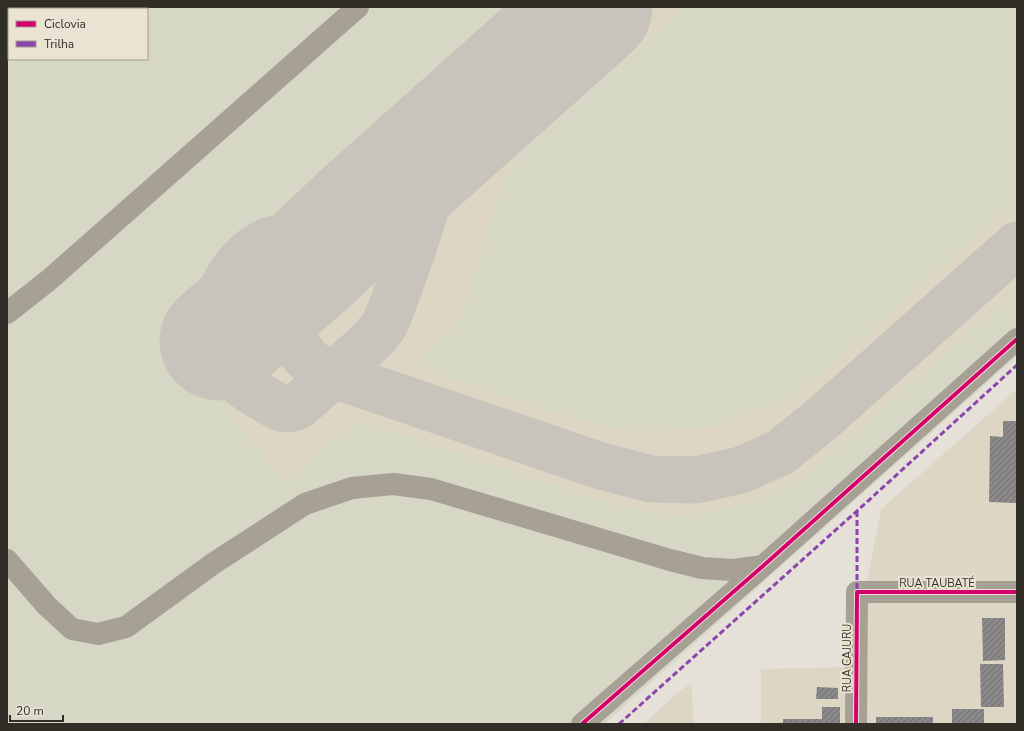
<svg xmlns="http://www.w3.org/2000/svg" width="1024" height="731" font-family="'Nunito Sans',sans-serif">
<style>
.built{fill:#ddd6c5}
.green{fill:#d6d8c5}
.lines{fill:none;stroke-linecap:round;stroke-linejoin:round}
.taxiway{stroke:#c8c4bb;stroke-width:47}
.runway{stroke:#c8c4bb;stroke-width:119}
.building{fill:url(#building-hatch)}
.minor{stroke:#a6a095;stroke-width:22}
.quiet{stroke:#8e44ad;stroke-width:3;stroke-dasharray:6 3;stroke-linecap:butt}
.cycleway-casing{stroke:#eae3d3;stroke-width:6}
.cycleway{stroke:#d6006c;stroke-width:4}
.labels{text-anchor:middle;dominant-baseline:central;stroke-width:4;stroke-linejoin:round;paint-order:stroke}
.street-label{font-size:11px;fill:#302e27;stroke:#eae3d3}
</style>
<defs>
<pattern id="building-hatch" width="6" height="6" patternUnits="userSpaceOnUse"><rect width="6" height="6" fill="#8a8889"/><path d="M-1 1l2-2M0 6l6-6M5 7l2-2" fill="none" stroke="#717070"/></pattern>
</defs>
<rect width="100%" height="100%" fill="#e5e1d8"/>
<path class="built" d="M18,7H1017V356L604,724H7V17L9,15V59H147V9H16Z
M1017,389V724H863L864,598L881,509Z
M851,667L849,724H761V669Z
M691,683L694,724H644L675,695Z"/>
<path class="green" d="M18,7H503L244,238L160,315L238,398L227,409V411L253,442L279,476L282,479H287L290,477L353,423L359,421L369,423L629,509C648,512 668,515 687,514C716,512 744,505 771,494C782,490 793,483 804,478L1017,290V356L604,724H7V17L9,15V59H147V9H16Z
M685,7H1017V201L820,375L786,398L765,407L716,426L652,431H632L610,428L590,423L524,403L475,387L435,372L419,365L417,361L418,358L453,329L458,321L464,307L498,198L510,172L521,153Z"/>
<g class="lines">
<path class="taxiway" d="M360,215C347,222 334,230 319,233C292,238 270,233 248,254C238,263 228,276 223,288C221,293 220,300 219,306C218,312 217,318 217,324C218,345 227,369 242,384C249,390 257,395 265,399C277,406 284,413 298,406L357,354L374,338L383,327L390,312L413,249L426,207L439,166L459,127
M305,267C300,275 294,283 291,292C284,316 292,347 312,363C318,368 327,371 334,375L601,466L651,479L696,480L741,470L781,452L823,418L1017,245"/>
<path class="runway" d="M219,341L305,267L360,215L593,7"/>
</g>
<path class="building" d="M1003,421H1017V503L989,502L990,436L1003,437Z
M982,618H1005V660L983,661Z
M980,664H1003L1004,707H981Z
M817,687L838,688V699H816Z
M822,707H840V724H783V719H822Z
M952,709H984V724H952Z
M876,717H933V724H876Z"/>
<g class="lines">
<path class="minor" d="M39,9L42,7
M7,38L9,36
M7,313L49,280L358,7
M7,560L47,606L72,629L98,634L126,627L214,563L305,504L352,488L393,484L431,489L670,560L702,568L733,570L763,566
M582,724L763,566L1017,339
M856,724L857,592H1017"/>
<path class="quiet" d="M857,511V592
M619,724L857,511L1017,365"/>
<defs>
<path id="cycleway" d="M582,724L763,566L1017,339
M856,724L857,592H1017"/>
</defs>
<use href="#cycleway" class="cycleway-casing"/>
<use href="#cycleway" class="cycleway"/>
</g>
<g class="labels">
<g class="street-label">
<text x="937" y="583">RUA TAUBATÉ</text>
<text transform="translate(847 658) rotate(-90)">RUA CAJURU</text>
</g>
</g>
<rect width="1024" height="731" fill="none" stroke="#302e27" stroke-width="16"/>
<rect x="8" y="8" width="140" height="52" fill="#eae3d3" stroke="#a09b8e"/>
<rect x="16" y="21" width="20" height="6" fill="#d6006c" stroke="#a09b8e"/>
<text x="44" y="28" font-size="12" fill="#302e27">Ciclovia</text>
<rect x="16" y="41" width="20" height="6" fill="#8e44ad" stroke="#a09b8e"/>
<text x="44" y="48" font-size="12" fill="#302e27">Trilha</text>
<path d="M10 715v6h53v-6" fill="none" stroke="#302e27" stroke-width="2"/>
<text x="16" y="715" font-size="12" fill="#302e27" stroke="#eae3d3" stroke-width="3" paint-order="stroke">20 m</text>
</svg>
